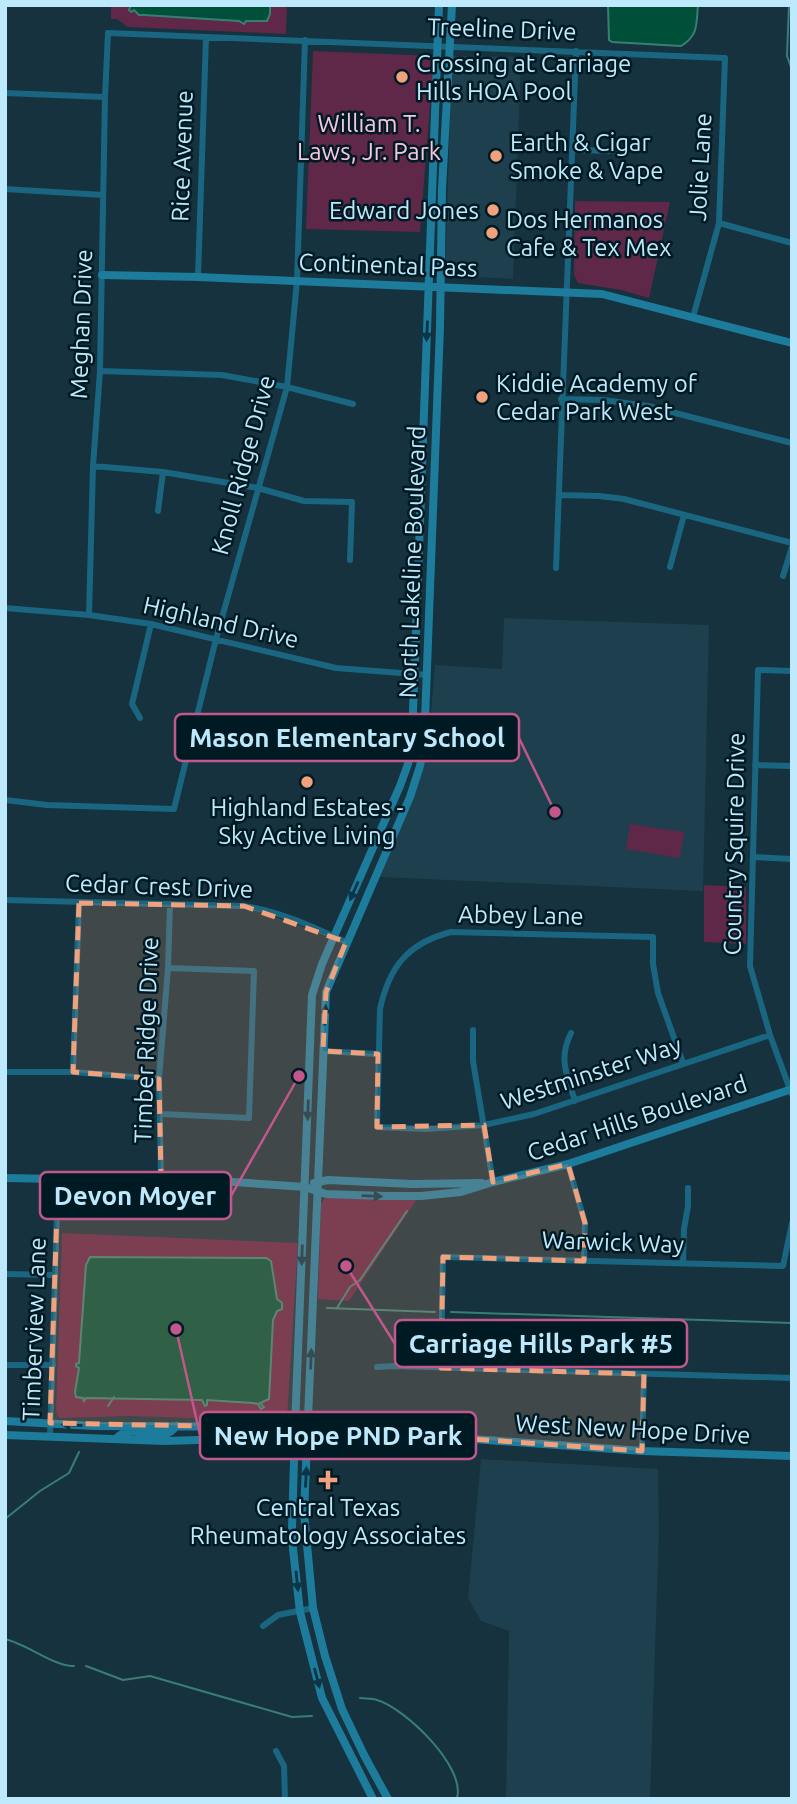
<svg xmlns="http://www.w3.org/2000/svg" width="797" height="1804" font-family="Ubuntu,sans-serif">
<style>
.built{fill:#1e3f4d}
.green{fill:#5f2748}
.water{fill:#005039;stroke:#397e74;stroke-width:2}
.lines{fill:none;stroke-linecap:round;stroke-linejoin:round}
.stream{stroke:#397e74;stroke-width:2}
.street{stroke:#1a6681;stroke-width:6}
.secondary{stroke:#1d7c9c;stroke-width:8}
.oneway{fill:#093748}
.marked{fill:#f1a17b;fill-opacity:0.2;stroke:#f1a17b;stroke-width:5;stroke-dasharray:14 9;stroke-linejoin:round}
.poi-dot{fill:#f1a17b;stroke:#001a24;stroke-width:2.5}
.labels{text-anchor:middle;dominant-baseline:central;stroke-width:5;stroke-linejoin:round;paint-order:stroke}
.street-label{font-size:24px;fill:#bee9fc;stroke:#001a24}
.poi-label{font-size:24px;fill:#bee9fc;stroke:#001a24;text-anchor:start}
.park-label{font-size:24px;fill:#f7c5de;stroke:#001a24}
.leader{fill:none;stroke:#c1578b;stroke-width:2.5}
.callout-dot{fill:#c1578b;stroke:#001a24;stroke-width:2.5}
.callout{fill:#001a24;stroke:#c1578b;stroke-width:2.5}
.callout-label{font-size:26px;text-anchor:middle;font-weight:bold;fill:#bee9fc}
</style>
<rect width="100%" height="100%" fill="#15323e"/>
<path class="built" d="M452,56L521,57L513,279L445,276Z
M504,618L709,625L703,891L380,877L428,747L435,665L502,669Z
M481,1459L658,1469L659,1531L650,1799H506L509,1631L481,1621L468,1598Z"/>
<path class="green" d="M111,5H287L286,34L128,27L117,19H111Z
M313,51L434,56L420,232L306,229Z
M575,201L670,202L649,298L621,290L578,283L574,275Z
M630,824L684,832L680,858L626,849Z
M704,885L746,887V944L704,942Z
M330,1197L417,1199L349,1301L318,1299L321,1204L324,1199Z
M62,1233L298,1243L287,1418L283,1421L129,1416L60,1418L57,1415L56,1411Z"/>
<path class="water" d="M131,5H270V14L267,21H246L244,24L239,21L144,15H139L134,10L131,12L129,10Z
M608,5H698C696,24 699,35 681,46L612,42L609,40Z
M90,1257L266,1258L271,1261L277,1299L282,1303V1309L277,1311L273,1320L269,1399L260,1403L264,1407L261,1409L258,1404L253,1403L207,1400V1405L205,1406L202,1400L86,1398L84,1401L83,1398L76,1397L75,1392L79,1368L76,1366V1364L79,1363L86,1265Z"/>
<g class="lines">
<path class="stream" d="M789,5L787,56L792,70
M327,1308L435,1312
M337,1308L350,1287L360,1280L407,1211
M451,1312L792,1323
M108,1406L114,1397
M5,1519L40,1491L69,1473L79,1452
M5,1639C27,1644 55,1667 74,1666
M86,1666L123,1680L150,1676L292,1717L312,1716
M360,1698C365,1699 372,1698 377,1700C405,1708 466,1767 457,1798"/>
<path class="street" d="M5,93L105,97
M572,150L620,151
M5,189L103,195
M719,223L792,243
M198,277L206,37
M100,371L222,375L287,387L353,404
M561,399L603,400L648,406L792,443
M93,466L163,472L258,488L304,501L352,502L350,560
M560,495L599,496L624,499L792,543
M158,511L163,472
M670,567L684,515
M556,568L576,51
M783,576L792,547
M5,608L89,615L151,624L336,668L427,675
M89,615L93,466L100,371L105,97L108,33L725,58L719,223L693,317
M792,671L758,670L750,966L770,1035L792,1095
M140,718L132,704L151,624
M755,765L792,766
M5,800L47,805L174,809L216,639L287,387L297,281L305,40
M753,857L792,859
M5,900L244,906C280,911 313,927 346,942
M473,1030V1061L493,1182
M571,1033C558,1059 567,1075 575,1101
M323,1051L378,1054
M683,1063L658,993L653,964V937L451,932C408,943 389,967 380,1009L377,1127L426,1129L484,1125L534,1114L770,1035
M5,1072H73L159,1079
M73,1072L79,903
M161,1114L249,1118L254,971L168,968
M568,1164L585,1223L584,1261
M161,1177L159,1079L168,968L170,904
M683,1264L684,1229L688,1206V1188
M5,1274L55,1275
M5,1365H53
M377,1367L394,1366L792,1378
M441,1368L443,1257L783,1266L792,1223
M50,1437L58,1179
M642,1451L644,1374
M263,1626L278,1615L313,1608
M276,1751L284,1766L285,1799"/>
<path class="secondary" d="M102,275L198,277L602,294L792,343
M5,1178L58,1179L161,1177L305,1187L326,1194L385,1196H421L461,1192L493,1182L568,1164L792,1089
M314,1183L328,1180L412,1184L482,1183
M5,1421L94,1426L295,1427L452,1431L472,1439L642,1451L792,1456
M5,1435L165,1441L229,1439L378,1444L452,1445L472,1439
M116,1439C127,1424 153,1438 168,1433C172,1432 174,1428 177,1426
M373,1799L322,1698L300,1612L293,1549L292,1528L295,1427L312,995L322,964L400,786L408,764L412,738L439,5
M388,1799L364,1755L342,1709L325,1656L313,1608L304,1513L326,992L410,797L420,766L424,746L440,327L442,189L452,5"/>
</g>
<defs><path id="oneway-solid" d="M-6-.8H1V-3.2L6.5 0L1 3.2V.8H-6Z" transform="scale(1.75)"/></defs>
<g class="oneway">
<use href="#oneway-solid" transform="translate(427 331) rotate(93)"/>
<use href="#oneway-solid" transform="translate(354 891) rotate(114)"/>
<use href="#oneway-solid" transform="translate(325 1015) rotate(-87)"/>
<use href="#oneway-solid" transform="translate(308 1110) rotate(92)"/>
<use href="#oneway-solid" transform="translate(372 1196) rotate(2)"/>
<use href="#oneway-solid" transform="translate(302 1255) rotate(92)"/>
<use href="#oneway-solid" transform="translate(311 1359) rotate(-88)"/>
<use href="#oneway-solid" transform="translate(72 1425) rotate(-177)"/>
<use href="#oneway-solid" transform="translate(306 1477) rotate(-87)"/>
<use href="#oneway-solid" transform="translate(297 1581) rotate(84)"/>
<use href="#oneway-solid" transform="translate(317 1678) rotate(75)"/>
</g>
<path class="marked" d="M79,903L244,906L346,942L326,992L323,1051L378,1054L377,1127L484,1125L493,1182L568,1164L585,1223L584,1261L443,1257L441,1368L644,1374L642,1451L472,1439L452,1431L50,1423L58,1179L161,1177L159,1079L73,1072Z"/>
<g class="poi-dot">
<circle cx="402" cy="77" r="7"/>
<circle cx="496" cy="156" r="7"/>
<circle cx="493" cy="210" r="7"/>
<circle cx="492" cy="233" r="7"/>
<circle cx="482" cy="397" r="7"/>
<circle cx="307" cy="782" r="7"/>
<path d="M324.5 1469.5h7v7h7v7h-7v7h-7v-7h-7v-7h7z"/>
</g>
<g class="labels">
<g class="street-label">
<text transform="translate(502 29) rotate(2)">Treeline Drive</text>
<text transform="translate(182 156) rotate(-88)">Rice Avenue</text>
<text transform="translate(700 167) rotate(-87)">Jolie Lane</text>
<text transform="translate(388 265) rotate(2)">Continental Pass</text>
<text transform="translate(81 324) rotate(-88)">Meghan Drive</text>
<text transform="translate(243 465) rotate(-75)">Knoll Ridge Drive</text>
<text transform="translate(412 562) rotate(-88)">North Lakeline Boulevard</text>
<text transform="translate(221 622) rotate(13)">Highland Drive</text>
<text transform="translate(734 844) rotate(-89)">Country Squire Drive</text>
<text transform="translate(159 886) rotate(2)">Cedar Crest Drive</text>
<text transform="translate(521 915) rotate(1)">Abbey Lane</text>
<text transform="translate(146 1040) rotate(-88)">Timber Ridge Drive</text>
<text transform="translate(591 1073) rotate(-18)">Westminster Way</text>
<text transform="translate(637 1118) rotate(-18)">Cedar Hills Boulevard</text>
<text transform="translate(613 1242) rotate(2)">Warwick Way</text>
<text transform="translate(34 1329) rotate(-88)">Timberview Lane</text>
<text transform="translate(633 1429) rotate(3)">West New Hope Drive</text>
</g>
<g class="poi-label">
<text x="416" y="63">Crossing at Carriage<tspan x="416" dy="28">Hills HOA Pool</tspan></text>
<text x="510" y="142">Earth &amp; Cigar<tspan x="510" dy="28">Smoke &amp; Vape</tspan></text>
<text x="479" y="210" text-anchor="end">Edward Jones</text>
<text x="506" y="219">Dos Hermanos<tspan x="506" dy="28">Cafe &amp; Tex Mex</tspan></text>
<text x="496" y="383">Kiddie Academy of<tspan x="496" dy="28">Cedar Park West</tspan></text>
<text x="307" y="807" text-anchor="middle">Highland Estates -<tspan x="307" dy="28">Sky Active Living</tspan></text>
<text x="328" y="1507" text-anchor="middle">Central Texas<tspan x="328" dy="28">Rheumatology Associates</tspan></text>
</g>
<g class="park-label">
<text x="369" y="123">William T.<tspan x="369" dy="28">Laws, Jr. Park</tspan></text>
</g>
</g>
<path class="leader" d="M555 812L519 738M299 1076L231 1196M346 1266L395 1344M176 1329L200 1435"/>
<g class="callout-dot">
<circle cx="555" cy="812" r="7"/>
<circle cx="299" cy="1076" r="7"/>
<circle cx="346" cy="1266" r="7"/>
<circle cx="176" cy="1329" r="7"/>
</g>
<g class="callout">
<rect x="175" y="714" width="344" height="47" rx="7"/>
<rect x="40" y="1172" width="191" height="47" rx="7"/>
<rect x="395" y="1320" width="292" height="47" rx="7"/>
<rect x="200" y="1412" width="276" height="47" rx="7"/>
</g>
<g class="callout-label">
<text x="347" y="747">Mason Elementary School</text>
<text x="135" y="1205">Devon Moyer</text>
<text x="541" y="1353">Carriage Hills Park #5</text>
<text x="338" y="1445">New Hope PND Park</text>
</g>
<rect width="797" height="1804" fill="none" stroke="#bee9fc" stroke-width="14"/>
</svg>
